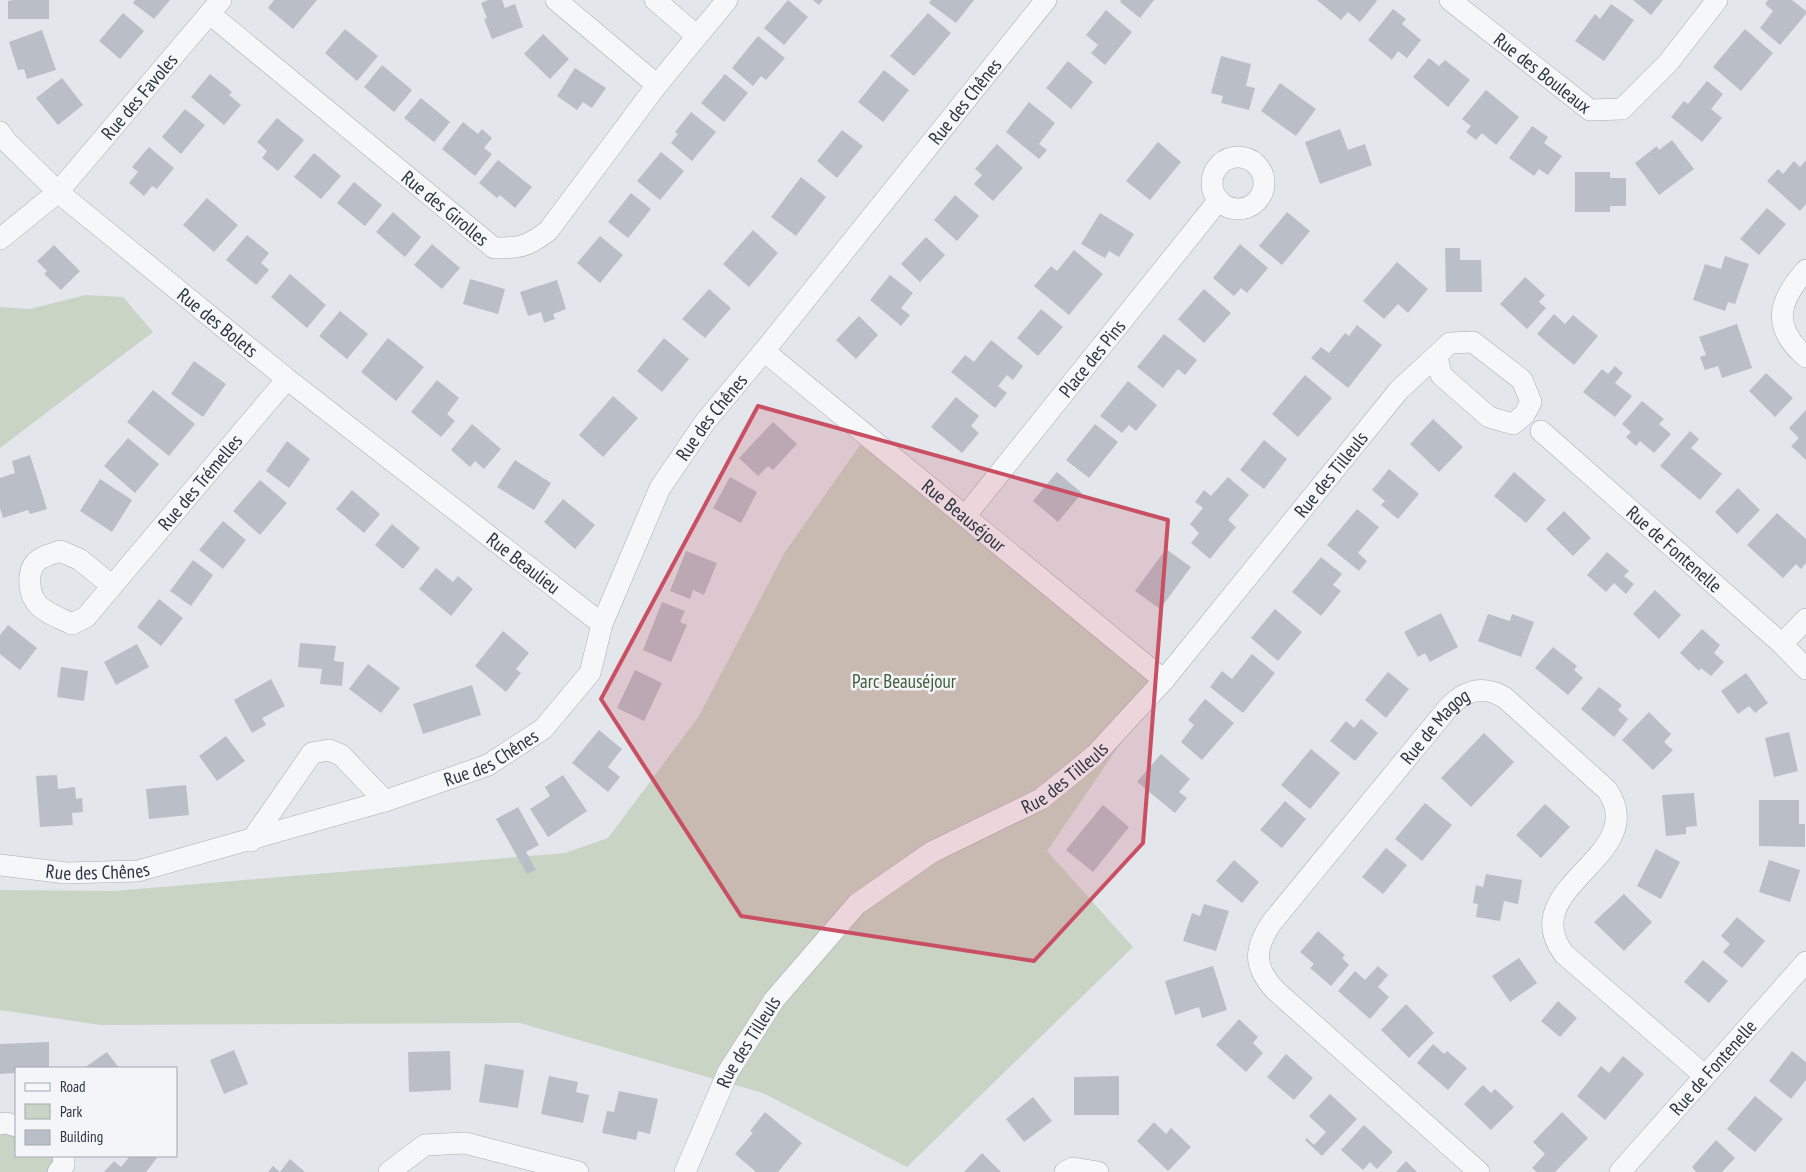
<svg xmlns="http://www.w3.org/2000/svg" width="1806" height="1172" font-family="'PT Sans Narrow',sans-serif">
<style>
.green{fill:#c9d4c5}
.building{fill:#babfc7}
.lines{fill:none;stroke-linecap:round;stroke-linejoin:round}
.minor-casing{stroke:#a8adb5;stroke-width:22}
.minor{stroke:#f6f7f9;stroke-width:21}
.marked{fill:#c94f63;fill-opacity:0.2;stroke:#c94f63;stroke-width:4;stroke-linejoin:round}
.labels{text-anchor:middle;dominant-baseline:central;stroke-width:5;stroke-linejoin:round;paint-order:stroke}
.street-label{font-size:19px;fill:#2b3442;stroke:#f3f5f8}
.park-label{font-size:19px;fill:#415d39;stroke:#f3f5f8}
</style>
<rect width="100%" height="100%" fill="#e3e6eb"/>
<path class="green" d="M86,295L123,297L153,332L0,448V307L30,309Z
M867,435L1164,680L1047,851L1133,947L907,1167L763,1093L520,1023L101,1025L0,1010V890L115,891L565,853L608,838L699,716L785,552Z
M0,1124L16,1126V1156H63L58,1172H0Z"/>
<path class="building" d="M13,0H49V19H8V1Z
M135,0H170L154,19L133,3Z
M274,0H317L293,29L268,8Z
M488,0H502L505,8L515,4L523,27L492,39L484,19L487,18L481,3Z
M788,0L808,17L784,45L764,28Z
M813,0H823L819,5Z
M931,0H974L956,23L929,3Z
M1121,0H1154L1140,18L1120,2Z
M1317,0H1376L1377,1L1360,22L1348,12L1341,20Z
M1633,0H1663L1651,15Z
M1768,0H1792L1806,11V14L1780,45L1760,28L1773,11L1765,4Z
M1611,4L1634,20L1604,61L1575,41L1595,14L1600,19Z
M1393,9L1406,19L1402,24L1421,40L1407,58L1398,51L1392,60L1368,40Z
M1106,10L1132,32L1105,65L1091,53L1098,45L1086,35Z
M123,13L144,31L120,59L99,41Z
M928,13L951,33L914,76L890,56Z
M345,29L378,56L357,81L325,53Z
M1745,29L1773,53L1741,91L1713,67Z
M42,30L56,70L27,79L24,69L18,70L9,42Z
M543,34L569,59L550,79L524,54Z
M758,36L785,58L766,80L761,76L753,86L732,68Z
M1221,56L1251,64L1246,86L1255,88L1249,110L1221,103L1223,96L1211,93Z
M1429,58L1439,66L1445,60L1470,80L1448,107L1413,77Z
M1068,61L1093,82L1071,109L1046,88Z
M382,65L412,90L394,112L364,87Z
M575,68L606,88L592,108L583,102L577,110L557,96Z
M884,70L909,90L883,122L858,102Z
M210,74L232,92L229,95L241,105L224,125L191,97Z
M725,74L748,93L724,122L701,103Z
M62,78L83,105L58,125L36,98Z
M1707,81L1723,94L1711,109L1722,118L1702,142L1671,117L1684,101L1688,104Z
M1280,83L1316,109L1296,136L1261,111Z
M1486,90L1519,117L1496,145L1482,133L1476,140L1466,132L1471,126L1462,119Z
M421,98L450,122L434,142L404,118Z
M1029,102L1055,123L1039,144L1047,150L1039,159L1006,132Z
M185,109L205,125L181,154L162,137Z
M691,112L716,132L692,161L671,143L678,134L675,132Z
M277,118L304,140L278,171L262,158L267,151L257,142Z
M463,122L478,134L482,129L492,138L484,148L492,154L475,176L442,149Z
M1532,126L1548,137L1544,143L1562,156L1548,175L1539,169L1534,176L1509,158Z
M1340,129L1348,150L1365,144L1372,165L1320,184L1305,142Z
M842,130L863,146L837,178L817,161Z
M1672,140L1694,169L1659,195L1635,163L1657,146L1659,150Z
M1158,142L1181,162L1150,200L1126,181Z
M997,144L1023,168L993,201L974,184L982,175L975,169Z
M149,147L174,168L157,189L152,186L144,196L129,183L138,172L132,167Z
M661,152L684,171L660,200L637,181Z
M314,153L341,176L321,199L294,177Z
M498,160L532,187L515,208L500,195L497,198L479,183Z
M1806,160V204L1800,211L1767,181L1778,169L1783,174L1794,161L1800,167Z
M1575,172H1610V178H1626V206H1610V212H1575Z
M801,177L826,197L796,236L771,217Z
M354,182L382,205L365,226L337,203Z
M631,193L651,209L628,238L608,222Z
M955,195L979,216L957,241L934,220Z
M207,198L238,225L214,252L183,225Z
M1767,208L1786,224L1759,255L1740,239Z
M393,212L421,237L405,257L376,232Z
M1287,212L1310,231L1282,265L1259,246Z
M1100,213L1134,234L1119,257L1109,251L1105,258L1081,244Z
M753,230L778,253L749,287L723,264Z
M247,235L269,253L261,263L269,270L256,285L226,260Z
M600,236L623,255L600,283L577,263Z
M926,237L945,255L920,282L901,264Z
M432,244L460,268L442,289L414,265Z
M1240,244L1268,268L1247,293L1241,288L1234,296L1213,278Z
M54,245L80,271L61,290L44,274L47,271L37,261Z
M1445,248H1460V260H1481L1482,292H1446Z
M1074,250L1103,274L1069,315L1034,286L1051,266L1057,271Z
M1725,256L1749,264L1735,304L1728,302L1725,311L1693,300L1705,264L1721,269Z
M1397,262L1428,289L1408,313L1398,304L1384,319L1363,301Z
M290,274L326,305L307,328L271,297Z
M890,275L913,293L901,308L910,315L901,326L870,300Z
M1525,277L1545,295L1539,302L1546,308L1527,329L1500,304Z
M470,279L505,289L498,314L463,304Z
M557,280L566,309L553,314L555,319L544,323L541,312L528,316L520,292Z
M709,289L731,308L705,338L682,319Z
M1204,289L1231,313L1204,343L1178,319Z
M1041,309L1063,327L1038,356L1017,338Z
M340,311L368,334L347,359L319,336Z
M1554,314L1565,324L1573,315L1598,336L1574,365L1537,334Z
M859,316L878,335L856,359L836,340Z
M1737,324L1752,368L1722,378L1718,366L1705,370L1700,357L1706,355L1699,337Z
M1357,325L1382,345L1348,388L1311,358L1321,347L1329,353L1345,333L1349,336Z
M1164,334L1197,360L1185,375L1178,369L1163,388L1137,367Z
M388,338L424,367L396,401L361,372Z
M664,338L689,359L662,392L637,371Z
M991,340L1023,366L1013,380L1007,375L998,386L1007,393L995,408L951,372L965,355L974,362Z
M194,361L226,384L203,417L171,394Z
M1615,366L1623,373L1615,383L1632,396L1615,417L1583,392L1602,369L1608,374Z
M1766,373L1793,398L1775,417L1749,391Z
M1305,375L1332,398L1298,437L1272,414Z
M437,380L459,398L447,414L455,421L441,437L411,412Z
M1128,381L1157,405L1136,431L1129,425L1122,433L1100,416Z
M153,390L195,424L169,456L127,422Z
M613,396L638,418L603,457L579,435Z
M956,397L979,416L971,426L979,433L962,453L931,427Z
M1642,401L1664,419L1659,424L1671,434L1654,453L1640,441L1636,446L1626,437L1631,432L1622,424Z
M1806,410V460L1791,446L1799,438L1789,428Z
M1433,419L1463,447L1439,472L1410,444Z
M773,422L797,444L773,470L768,466L758,476L739,458Z
M472,424L501,449L484,469L475,461L470,467L451,450Z
M1095,424L1118,442L1089,478L1066,460Z
M1690,431L1699,439L1691,448L1722,474L1700,500L1660,466Z
M128,438L159,464L135,493L104,466Z
M1264,440L1287,459L1264,489L1240,470Z
M287,441L310,459L289,488L266,471Z
M30,455L47,509L30,514L28,510L3,518L0,508V478L15,473L12,461Z
M515,460L551,483L534,510L497,487Z
M1389,469L1419,494L1398,519L1381,505L1385,501L1372,490Z
M1057,472L1082,493L1058,522L1033,501Z
M1514,472L1546,500L1526,523L1494,496Z
M730,477L757,492L741,523L713,508Z
M1228,477L1249,495L1228,520L1236,527L1210,559L1191,543L1199,533L1190,524L1203,508L1195,502L1204,490L1211,496Z
M100,479L132,500L112,532L80,511Z
M260,480L287,503L260,535L233,511Z
M1738,488L1760,510L1737,534L1715,512Z
M352,490L380,514L364,533L336,509Z
M563,499L595,525L575,549L544,522Z
M1357,509L1379,527L1358,553L1367,561L1359,571L1327,545Z
M1564,511L1591,538L1573,556L1546,529Z
M1777,513L1806,539V563L1801,569L1796,564L1783,578L1747,545Z
M223,521L246,540L223,569L199,550Z
M392,524L420,548L403,569L375,545Z
M1166,549L1191,567L1160,609L1135,591Z
M686,551L717,563L704,595L693,590L690,599L670,591Z
M1607,552L1629,571L1624,576L1634,584L1626,594L1614,583L1606,592L1587,575Z
M1321,557L1342,574L1333,585L1341,591L1321,616L1292,592Z
M193,560L213,575L191,606L170,591Z
M436,568L453,582L458,576L473,589L451,616L419,589Z
M1655,590L1681,615L1659,639L1633,614Z
M159,599L183,618L161,646L137,627Z
M662,602L685,611L680,622L687,625L671,662L643,650Z
M1275,609L1302,632L1278,661L1251,638Z
M1441,613L1458,647L1430,662L1425,653L1418,657L1404,632Z
M1488,614L1510,621L1512,614L1534,622L1521,657L1478,641Z
M8,625L37,648L20,670L0,654V635Z
M1702,629L1720,645L1714,653L1724,662L1711,676L1701,668L1699,671L1680,653Z
M503,631L529,653L516,669L521,673L506,692L475,666Z
M300,643L336,646L334,661L344,662L342,686L320,684L322,669L298,667Z
M137,644L149,667L116,685L104,662Z
M1553,647L1577,666L1574,670L1583,678L1568,695L1535,668Z
M1252,654L1275,673L1243,713L1210,687L1222,671L1232,679Z
M368,664L400,688L381,713L349,689Z
M61,667L88,671L84,701L57,697Z
M635,670L662,683L644,721L617,708Z
M1388,672L1409,689L1386,718L1365,700Z
M1746,673L1768,703L1755,713L1749,706L1738,714L1721,691Z
M271,679L285,706L262,718L266,725L252,733L234,700Z
M472,685L481,715L423,734L413,704Z
M1599,687L1622,705L1618,710L1628,719L1614,737L1581,709Z
M1205,699L1234,723L1202,760L1181,742L1194,725L1188,720Z
M1649,712L1671,734L1664,742L1673,750L1653,770L1622,740Z
M1361,719L1378,733L1355,761L1330,741L1346,721L1354,728Z
M599,730L622,749L608,767L620,777L608,792L572,763Z
M1789,732L1798,771L1774,777L1765,738Z
M1484,733L1514,762L1471,807L1441,778Z
M226,736L245,761L217,781L199,756Z
M1311,749L1340,773L1310,809L1281,785Z
M1161,754L1190,779L1179,792L1187,798L1175,813L1137,782Z
M57,775L58,789L75,787L76,799L82,798L83,812L72,813L73,825L40,827L36,776Z
M563,775L587,811L548,837L530,809L550,796L545,787Z
M186,785L189,815L149,819L146,789Z
M1694,793L1697,826L1686,827V834L1666,836L1662,795Z
M1759,800H1799V824H1805V847L1759,846Z
M1285,801L1306,819L1282,848L1260,830Z
M1425,803L1452,825L1422,861L1395,839Z
M1545,804L1570,827L1541,858L1516,835Z
M1103,805L1129,827L1093,872L1066,850Z
M518,807L539,845L526,852L536,870L527,874L496,819Z
M1386,848L1407,865L1383,894L1362,877Z
M1656,849L1680,862L1661,899L1637,886Z
M1234,860L1259,882L1242,903L1216,881Z
M1769,860L1800,870L1790,902L1759,892Z
M1486,874L1522,880L1518,904L1504,901L1500,921L1476,917L1478,904L1473,903L1476,885L1483,887Z
M1624,894L1652,922L1624,951L1594,922Z
M1204,904L1229,911L1216,951L1183,941L1192,913L1200,916Z
M1737,917L1765,941L1742,968L1723,952L1730,944L1721,936Z
M1318,931L1345,955L1342,958L1349,965L1331,986L1310,968L1314,964L1300,952Z
M1519,958L1537,983L1510,1002L1492,976Z
M1703,960L1728,981L1709,1003L1684,982Z
M1213,966L1227,1010L1202,1018L1199,1007L1175,1015L1165,981Z
M1378,966L1388,975L1378,987L1389,997L1370,1019L1338,991L1355,971L1365,980Z
M1558,1001L1577,1018L1560,1037L1541,1021Z
M1406,1004L1434,1033L1409,1058L1381,1030Z
M1239,1019L1258,1037L1253,1043L1263,1053L1246,1072L1216,1045Z
M49,1042V1068H16V1073L0,1074V1044Z
M1433,1044L1444,1054L1447,1051L1467,1068L1448,1090L1417,1063Z
M234,1050L248,1084L224,1094L210,1060Z
M450,1051L451,1090L409,1092L408,1052Z
M1792,1051L1806,1062V1080L1791,1099L1769,1081Z
M107,1052L119,1068H84Z
M1286,1054L1313,1078L1294,1100L1267,1077Z
M1623,1056L1644,1074L1605,1120L1577,1096L1601,1066L1609,1073Z
M485,1064L524,1070L518,1108L479,1102Z
M549,1076L578,1082L576,1092L589,1095L583,1123L541,1114Z
M1119,1076V1115H1074V1077Z
M1483,1085L1491,1093L1495,1089L1514,1107L1491,1130L1464,1104Z
M619,1091L658,1099L650,1134L638,1131L636,1140L602,1133L607,1111L614,1112Z
M1330,1094L1357,1119L1322,1156L1305,1140L1307,1138L1314,1145L1326,1132L1309,1116Z
M1755,1096L1783,1119L1755,1152L1727,1129Z
M1033,1097L1052,1121L1024,1142L1006,1119Z
M765,1112L802,1143L778,1172H756L735,1154L753,1133L750,1131Z
M1562,1112L1588,1138L1555,1172H1537L1532,1168L1545,1154L1533,1142Z
M1154,1122L1166,1134L1171,1128L1191,1147L1168,1171L1137,1141Z
M1364,1125L1393,1152L1377,1169L1370,1162L1363,1170L1341,1150Z
M1716,1140L1735,1158L1722,1172H1696L1692,1167Z
M982,1153L1001,1172H964Z
M130,1156H155L157,1158L146,1172H104L114,1161L121,1167Z
M290,1159L305,1172H268L273,1166L280,1172Z
M1406,1161L1417,1172H1396Z"/>
<g class="lines">
<defs>
<g id="minor">
<path d="M556,0L657,85"/>
<path d="M655,0L696,35"/>
<path id="s1" d="M1450,0L1590,110L1622,109L1668,63L1717,0"/>
<path id="s2" d="M210,14L494,248C520,248 527,247 548,231L657,85L727,0"/>
<path id="s3" d="M0,132L6,141L58,192L287,379L602,624"/>
<circle cx="1238" cy="183" r="26"/>
<path id="s4" d="M0,239L58,192L221,0"/>
<path d="M1806,270C1778,301 1771,327 1806,357"/>
<path id="s5" d="M764,351L1164,680"/>
<path id="s6" d="M1541,431L1782,644L1806,669"/>
<path id="s7" d="M966,515L1219,200"/>
<path id="s8" d="M111,585L79,559L60,551C52,554 42,556 36,562C26,573 29,595 38,605C47,614 60,618 72,624L86,617L287,379"/>
<path d="M1782,644L1806,619"/>
<path d="M251,841L312,753L329,750L341,755L385,801"/>
<path id="s9" d="M0,865L66,873L138,871L385,801L488,765L543,729L590,673L602,624L660,488L705,422L764,351L1046,0"/>
<path d="M0,1124L6,1123L16,1126"/>
<path d="M58,1172L64,1165L63,1156"/>
<path d="M389,1172L425,1145L465,1143L578,1172"/>
<path id="s10" d="M685,1172L728,1072L774,1000L857,904L932,852L1041,799L1095,755L1164,680L1399,390L1450,343L1473,342L1522,380L1531,402L1524,415L1513,424L1489,417L1441,375L1437,356"/>
<path d="M1065,1172L1073,1168L1098,1172"/>
<path id="s11" d="M1479,1172L1275,990C1253,966 1254,949 1272,922L1448,708C1465,690 1482,685 1504,697L1607,790C1653,856 1513,887 1564,954L1705,1076"/>
<path id="s12" d="M1620,1172L1806,962"/>
</g>
</defs>
<use href="#minor" class="minor-casing"/>
<use href="#minor" class="minor"/>
</g>
<path class="marked" d="M758,406L1168,520L1143,843L1034,961L741,916L601,699Z"/>
<g class="labels">
<g class="street-label">
<text stroke="none"><textPath href="#s1" startOffset="118">Rue des Bouleaux</textPath></text>
<text stroke="none"><textPath href="#s4" startOffset="200">Rue des Favoles</textPath></text>
<text stroke="none"><textPath href="#s9" startOffset="1334">Rue des Chênes</textPath></text>
<text stroke="none"><textPath href="#s2" startOffset="305">Rue des Girolles</textPath></text>
<text stroke="none"><textPath href="#s3" startOffset="290">Rue des Bolets</textPath></text>
<text stroke="none"><textPath href="#s7" startOffset="201">Place des Pins</textPath></text>
<text stroke="none"><textPath href="#s9" startOffset="929">Rue des Chênes</textPath></text>
<text stroke="none"><textPath href="#s10" startOffset="970">Rue des Tilleuls</textPath></text>
<text stroke="none"><textPath href="#s8" startOffset="366">Rue des Trémelles</textPath></text>
<text stroke="none"><textPath href="#s5" startOffset="259">Rue Beauséjour</textPath></text>
<text stroke="none"><textPath href="#s6" startOffset="178">Rue de Fontenelle</textPath></text>
<text stroke="none"><textPath href="#s3" startOffset="679">Rue Beaulieu</textPath></text>
<text stroke="none"><textPath href="#s11" startOffset="604">Rue de Magog</textPath></text>
<text stroke="none"><textPath href="#s9" startOffset="510">Rue des Chênes</textPath></text>
<text stroke="none"><textPath href="#s10" startOffset="565">Rue des Tilleuls</textPath></text>
<text stroke="none"><textPath href="#s9" startOffset="98">Rue des Chênes</textPath></text>
<text stroke="none"><textPath href="#s10" startOffset="145">Rue des Tilleuls</textPath></text>
<text stroke="none"><textPath href="#s12" startOffset="140">Rue de Fontenelle</textPath></text>
</g>
<g class="park-label">
<text x="904" y="681">Parc Beauséjour</text>
</g>
</g>
<rect x="15" y="1067" width="162" height="90" fill="#f3f5f8" stroke="#a3a8af"/>
<rect x="25" y="1083" width="25" height="8" fill="#f6f7f9" stroke="#a3a8af"/>
<text x="60" y="1092" font-size="15" fill="#2b3442">Road</text>
<rect x="25" y="1104" width="25" height="15" fill="#c9d4c5" stroke="#a3a8af"/>
<text x="60" y="1117" font-size="15" fill="#2b3442">Park</text>
<rect x="25" y="1130" width="25" height="15" fill="#babfc7" stroke="#a3a8af"/>
<text x="60" y="1142" font-size="15" fill="#2b3442">Building</text>
</svg>
